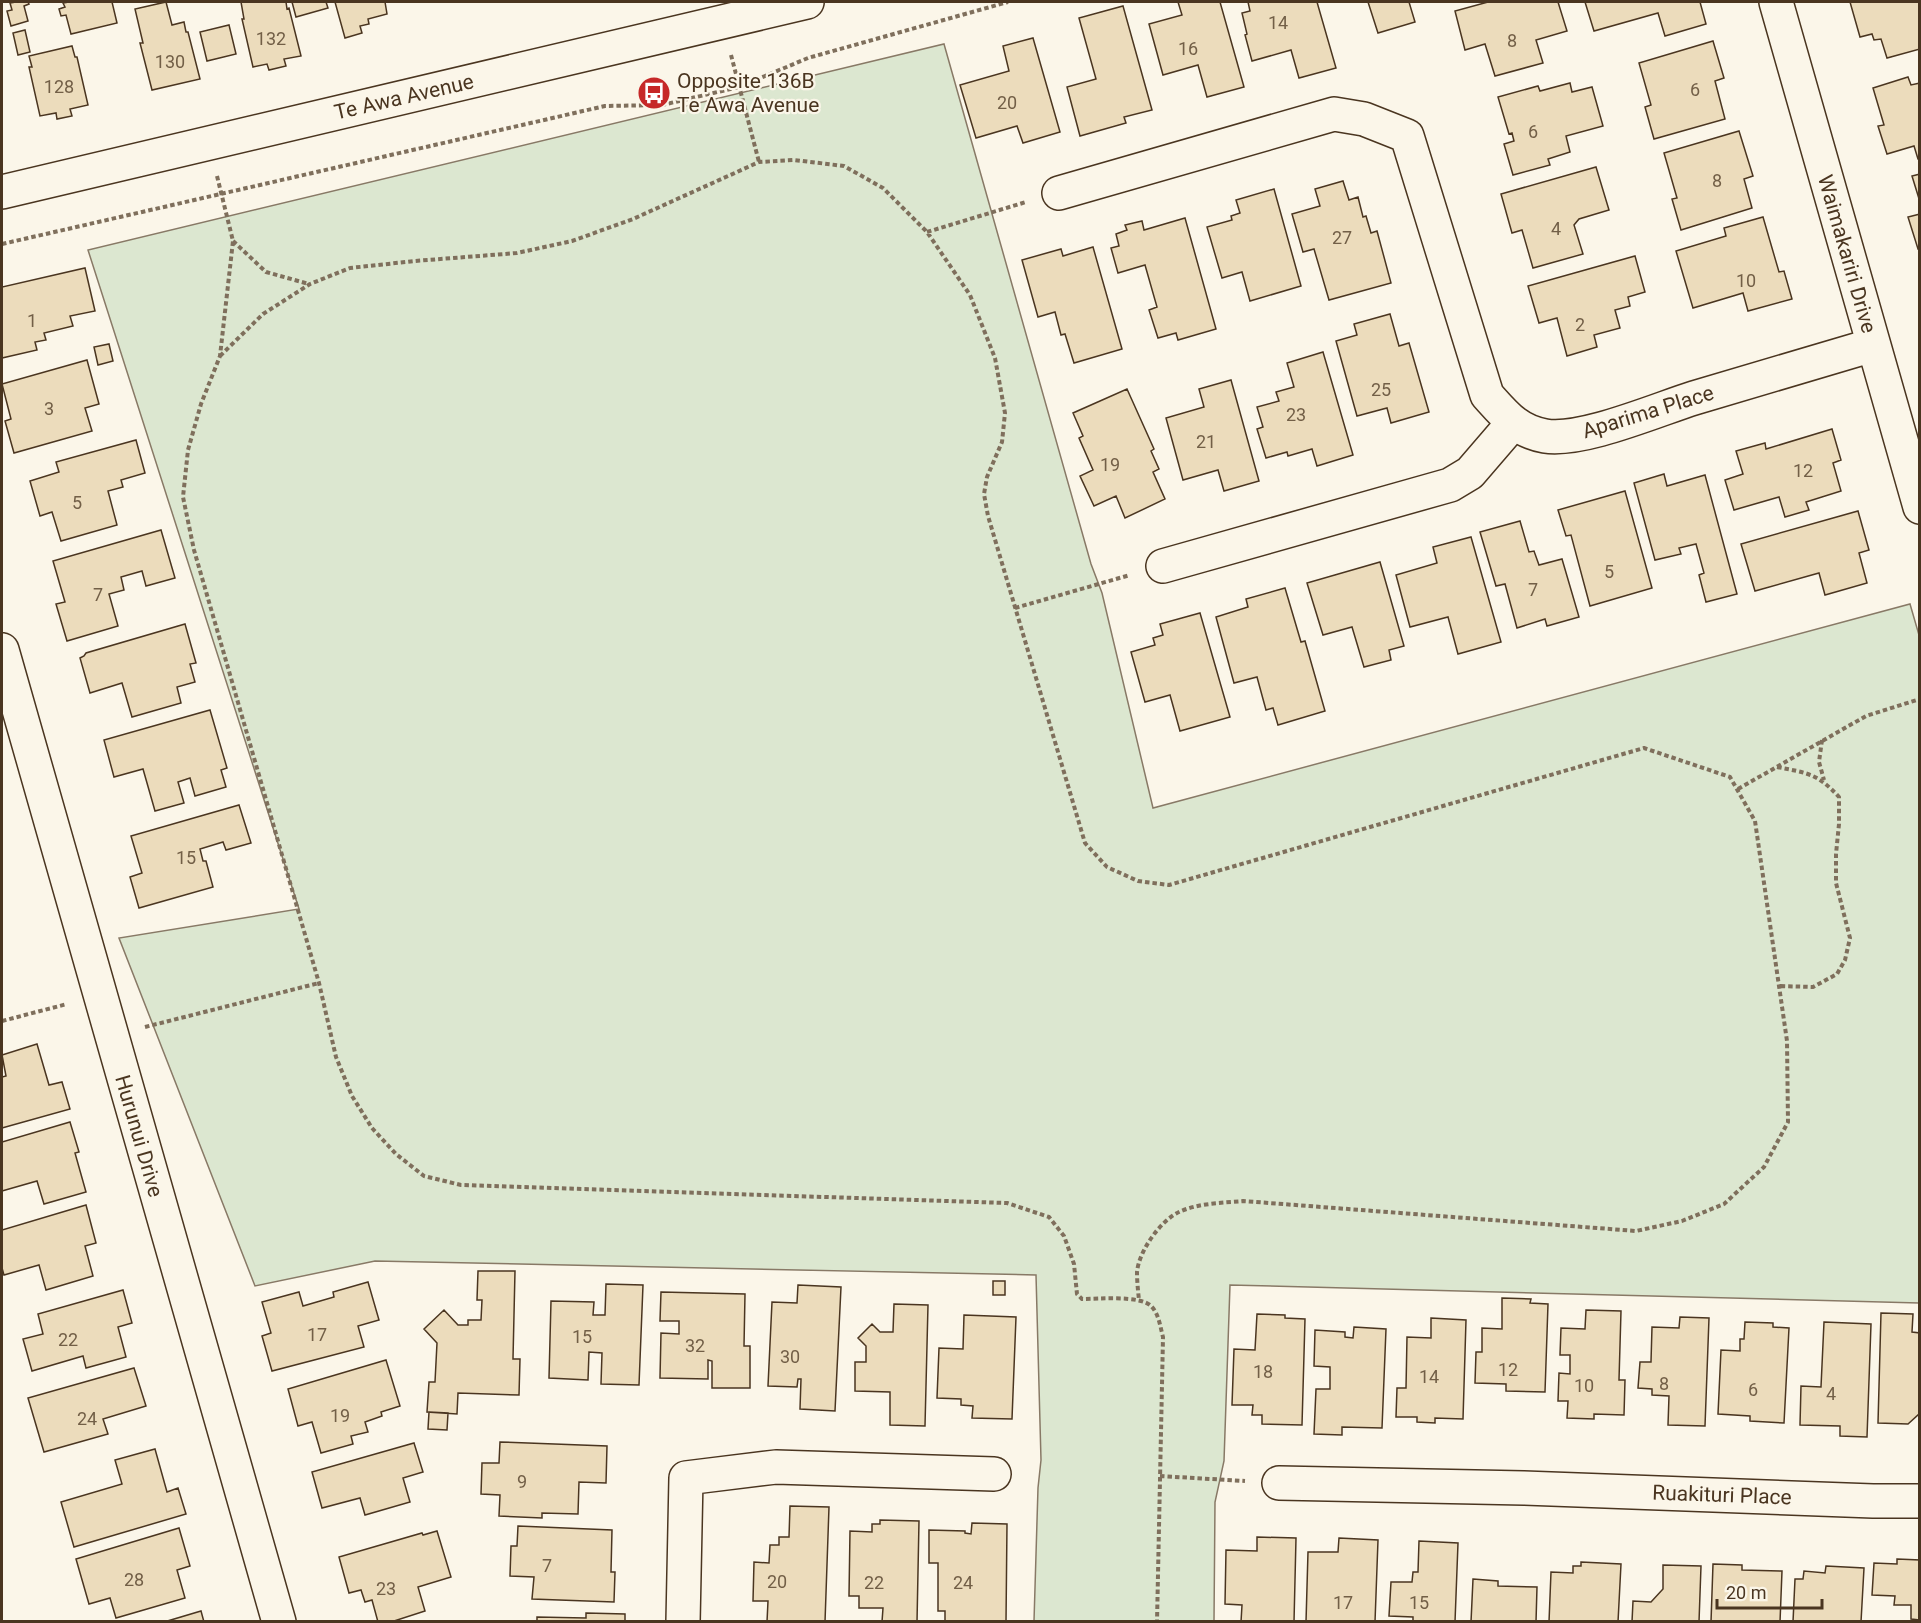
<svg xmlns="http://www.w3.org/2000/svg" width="1921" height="1623" font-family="Roboto,sans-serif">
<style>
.green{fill:#dce7d0;stroke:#887966;stroke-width:1.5}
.building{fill:#ecdcbc;stroke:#4a3520;stroke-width:1.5}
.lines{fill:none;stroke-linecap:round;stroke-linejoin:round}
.minor-casing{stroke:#4a3520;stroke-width:36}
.path{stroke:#7f6f5c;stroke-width:4;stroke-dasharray:4.5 3;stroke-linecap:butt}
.minor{stroke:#fbf6e9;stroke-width:33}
.labels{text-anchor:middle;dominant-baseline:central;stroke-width:4.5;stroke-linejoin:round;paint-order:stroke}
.number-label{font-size:18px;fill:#725f47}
.poi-label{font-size:21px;fill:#4a3520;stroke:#fbf6e9;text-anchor:start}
.street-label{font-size:21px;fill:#4a3520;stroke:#fbf6e9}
</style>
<rect width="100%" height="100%" fill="#fbf6e9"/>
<path class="green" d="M944,44L1091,564L1102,593L1153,808L1910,604L1919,635V1303L1230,1285L1224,1461L1215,1502L1214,1621H1034L1038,1488L1041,1460L1036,1275L375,1261L255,1286L119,938L299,909L88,250Z"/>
<path class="building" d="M16,2H28L29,4L24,6L28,21L11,26L7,11L12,10L10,3Z
M69,2H112L117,23L71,34L66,15L61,16L59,9L65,7L63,3Z
M166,2L172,25L184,22L186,32H188L200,79L152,90L140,43H143L135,9Z
M241,2H286L287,9L289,8L301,56L284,59L286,66L269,70L267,64L253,67L242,19H244Z
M292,2H326L328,8L296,17Z
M335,2H385L387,14L368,19L369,24L360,26L362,33L345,38Z
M1178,2H1220L1244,87L1207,97L1198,65L1163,75L1149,24L1182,15Z
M1248,2H1317L1336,68L1299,78L1291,50L1252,61L1245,35L1247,34L1242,13L1250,11Z
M1368,2H1409L1415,22L1378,33Z
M1488,2H1558L1567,31L1536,40L1543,63L1495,76L1485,44L1465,50L1455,11Z
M1585,2H1700L1706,24L1665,36L1658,13L1594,31Z
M1850,2H1920V49L1887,58L1881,39L1874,40L1872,34L1860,37Z
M1123,6L1152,110L1124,117L1126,123L1080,136L1067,87L1096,79L1079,18Z
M229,25L236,54L207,61L200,32Z
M25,30L30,52L18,55L13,33Z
M1033,38L1060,132L1023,143L1017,126L976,138L960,85L1009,71L1003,46Z
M1713,41L1724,78L1715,81L1725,119L1654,139L1645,107L1651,105L1639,63Z
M72,46L75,57H77L88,105L70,109L72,116L57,119L56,113L40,116L29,67H32L29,56Z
M1908,77L1911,85L1920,83V159H1918L1914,146L1887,154L1878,126L1884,125L1873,88Z
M1570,83L1572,92L1592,87L1603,126L1566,136L1570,152L1548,159L1550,165L1513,175L1504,144L1514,141L1512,133L1509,134L1498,97L1538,86L1540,91Z
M1739,131L1753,176L1744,179L1752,208L1681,230L1672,199L1677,198L1664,153Z
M1596,167L1609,210L1579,219L1574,225L1583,254L1533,268L1522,230L1512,233L1501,194Z
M1920,174V202L1912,176Z
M1343,181L1349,200L1358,197L1363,217L1366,216L1371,233L1377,231L1391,283L1329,300L1314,249L1303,252L1292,214L1320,206L1315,189Z
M1274,189L1301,286L1250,301L1242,272L1222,278L1207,227L1232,220L1231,216L1240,213L1236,200Z
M1920,214V248L1918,249L1908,217Z
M1763,217L1779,272L1784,271L1792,299L1748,311L1743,293L1693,308L1676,251L1726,236L1724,228Z
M1185,218L1216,329L1178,340L1176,333L1158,338L1149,310L1157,307L1145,265L1118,273L1111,248L1119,246L1116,234L1127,230L1125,225L1142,221L1144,230Z
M1093,247L1122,349L1074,363L1065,334L1061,335L1055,312L1038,317L1022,260L1061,249L1063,256Z
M1635,256L1645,292L1628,297L1630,306L1615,310L1620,328L1594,335L1597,347L1567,356L1557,318L1539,323L1528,286Z
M85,268L95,311L70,316L73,326L44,333L46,340L35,342L37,350L2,358V287Z
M1390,314L1399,346L1409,343L1429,412L1391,423L1387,408L1357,416L1336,341L1357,335L1354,324Z
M109,344L113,361L98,365L94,347Z
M1323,352L1353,455L1317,466L1312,449L1288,456L1287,452L1266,458L1257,429L1263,427L1257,407L1279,401L1276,392L1294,387L1287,363Z
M87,360L99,404L85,408L92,431L14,453L5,421L11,419L2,384Z
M1231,380L1259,481L1224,491L1218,470L1183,480L1166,418L1204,407L1199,389Z
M1127,389L1154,449L1151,451L1159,469L1153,472L1165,499L1125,518L1116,496L1094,506L1080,476L1093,470L1079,438L1083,436L1073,413Z
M1832,429L1841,460L1833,463L1841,491L1806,502L1809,510L1785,517L1779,497L1734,510L1725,480L1743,474L1736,451L1765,443L1766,449Z
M136,440L145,473L121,480L123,487L108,491L117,525L61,541L52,512L40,516L30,481L59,472L56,462Z
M1664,474L1667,486L1705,475L1737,594L1706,602L1699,575L1704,573L1696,544L1679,548L1681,554L1655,560L1634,483Z
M1625,491L1652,588L1590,606L1571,535L1566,536L1558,510Z
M1858,511L1869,550L1859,553L1867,583L1825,595L1819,573L1755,591L1741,544Z
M1520,521L1529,552L1534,551L1539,565L1562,559L1579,617L1547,626L1545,619L1517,628L1505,584L1496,586L1480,532Z
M161,530L175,578L146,586L142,571L121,577L124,590L109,594L118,626L67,641L56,604L65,602L53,561Z
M1471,537L1501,642L1458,654L1448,617L1410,627L1396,575L1437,563L1433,547Z
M1380,562L1404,646L1389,650L1391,660L1364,667L1352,627L1323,635L1307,583Z
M1285,588L1301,642L1305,641L1325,711L1278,725L1273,708L1266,710L1257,677L1234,683L1216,617L1248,607L1246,599Z
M1200,613L1230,717L1180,731L1170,695L1145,702L1131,652L1155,645L1153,638L1163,635L1160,624Z
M185,624L196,663L190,664L195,682L177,687L181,703L132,717L122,683L90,693L80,658L84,656L86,653Z
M210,710L227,768L221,770L226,787L195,796L190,778L178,782L184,803L155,811L143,769L114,777L104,740Z
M239,805L251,843L226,850L223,842L200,849L203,861H206L213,887L139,908L130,877L142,873L131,836Z
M37,1044L49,1085L62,1082L70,1109L2,1128V1077L6,1076L2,1055Z
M70,1122L79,1152L75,1153L86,1192L44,1204L37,1181L2,1191V1142Z
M86,1205L96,1243L85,1246L93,1276L46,1290L39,1265L4,1275L2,1268V1230Z
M478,1271H515L513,1359H520L519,1395L458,1393L457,1414L427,1412L429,1382H435L437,1343L424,1329L444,1310L458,1325H468V1320H481L482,1300H477Z
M993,1281H1005V1295H993Z
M368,1282L379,1320L358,1326L364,1347L272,1371L262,1336L271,1333L262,1302L299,1292L303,1306L334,1297L333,1292Z
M606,1284L643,1285L639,1385L601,1384L602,1353L589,1352L588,1380L549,1378L551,1301L594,1302L593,1315H605Z
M798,1285L841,1287L835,1411L800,1409L801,1379H798L797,1387L768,1386L772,1302L797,1303Z
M123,1290L132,1323L118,1327L126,1357L86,1368L83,1356L32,1371L23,1339L43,1334L38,1314Z
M661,1292L745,1294L744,1346H750V1388H712V1361L708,1360V1379L660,1378L661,1333L679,1334V1321H660Z
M1502,1298L1531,1299L1530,1303L1548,1304L1545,1392L1506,1391V1384L1475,1383L1476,1352H1482V1328L1502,1329Z
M894,1304L928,1305L925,1426L890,1425V1392L855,1391V1362H866V1346L858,1338L872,1324L880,1332H893Z
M1586,1310L1621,1311L1619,1380H1625L1624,1415L1594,1414V1419L1567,1418L1568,1401H1558L1559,1373L1570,1374V1355H1560L1561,1328L1585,1329Z
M1881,1313L1913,1314L1912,1332L1920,1333V1416L1918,1415L1908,1424L1878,1423Z
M1257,1314L1285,1315V1318L1305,1319L1302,1425L1262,1424V1415H1252L1253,1405H1232L1234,1349L1255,1350Z
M964,1315L1016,1317L1012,1419L972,1418L973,1406L961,1405V1399L937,1398L939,1348L963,1349Z
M1680,1317L1709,1318L1705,1426L1668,1425L1669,1396L1652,1395V1389L1638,1388L1640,1362H1651L1652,1327L1679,1328Z
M1431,1318L1466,1320L1463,1419L1435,1418V1423L1417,1422V1417H1396L1397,1388H1406L1407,1337L1431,1338Z
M1745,1322L1773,1323V1327L1789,1328L1784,1423L1750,1421V1416L1718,1414L1721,1350L1740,1351V1339H1744Z
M1824,1322L1871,1324L1867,1437L1840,1436V1426L1800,1425L1801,1386L1821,1387Z
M1354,1327L1386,1329L1382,1428L1342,1427V1435L1314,1434L1316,1389H1330V1367L1314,1366L1315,1330L1345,1332V1337L1353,1338Z
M386,1360L400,1406L381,1412L382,1416L365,1422L368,1432L351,1436L353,1444L321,1453L312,1422L298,1426L288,1389Z
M134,1368L146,1406L103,1419L108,1434L44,1452L28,1398Z
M429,1412L448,1413L447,1430L428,1429Z
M500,1442L607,1446L606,1483L579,1482L578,1514L542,1513V1518L499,1516L500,1495L481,1494L482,1463H499Z
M414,1443L423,1472L403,1478L410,1502L365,1515L360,1498L322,1508L312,1472Z
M155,1449L167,1492L178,1488L186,1514L74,1547L61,1502L122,1484L115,1460Z
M790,1506L829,1507L825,1622H767L768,1601H753L754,1562L769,1563L770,1545H779V1537H789Z
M880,1520L919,1521L917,1622H882L883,1608H859V1596H849L850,1531L872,1532V1524H880Z
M972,1523L1007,1524L1006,1622H945V1611H938V1563H929V1530L965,1531V1533L971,1534Z
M518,1526L612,1530L611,1572H615L614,1602L532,1599L534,1577L510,1576L511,1546H517Z
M179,1528L190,1566L177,1570L185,1598L116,1618L110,1598L89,1604L76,1559Z
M437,1531L451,1577L418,1587L425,1611L391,1622H378L372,1600L365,1602L361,1590L349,1593L339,1557L422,1533L423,1535Z
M1257,1537L1296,1538L1294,1622H1241L1242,1605L1225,1604L1226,1550L1257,1551Z
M1339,1538L1378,1540L1375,1622H1306L1308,1552H1338Z
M1419,1541L1458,1543L1455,1622H1413V1617L1389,1616L1391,1582H1412L1413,1572H1418Z
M1897,1559L1920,1560V1620L1911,1619V1605H1894L1895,1596L1872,1595L1874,1563L1897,1564Z
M1581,1562L1621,1564L1618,1622H1549L1551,1572L1573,1573V1566H1581Z
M1713,1564L1742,1565V1570L1782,1571L1780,1622H1711Z
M1663,1565L1701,1566L1699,1622H1632L1633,1601L1651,1602L1663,1589Z
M1826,1566L1864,1568L1861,1622H1793L1795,1579H1803L1804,1571L1825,1573Z
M1473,1579L1498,1581V1586L1537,1587L1536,1622H1471Z
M201,1611L204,1622H164Z
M586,1613L625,1614V1622H537V1617L586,1618Z"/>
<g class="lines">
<defs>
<path id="minor" d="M1776,2L1920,507
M2,192L807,2
M1059,193L1334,114L1364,119L1407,136L1487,395C1505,415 1517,431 1545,436C1582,442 1656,410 1694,398C1754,380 1814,363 1873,345
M1163,566L1450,485L1470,473L1513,423
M2,650L279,1622
M1279,1483L1524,1488L1873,1501H1920
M683,1622L686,1478L776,1467L994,1474"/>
</defs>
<use href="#minor" class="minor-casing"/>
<path class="path" d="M731,55L759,162
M217,176L233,241L220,356L201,404L188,450L183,497L194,550L319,983L336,1057L352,1096L372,1128L396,1154L424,1176L461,1185L1007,1203L1049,1217L1064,1236L1074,1264L1077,1294L1082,1299C1098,1299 1140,1295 1151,1306C1159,1314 1160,1326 1163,1337L1157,1622
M927,232L1026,202
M233,241L266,272L309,284
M2,244L605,106L662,105L739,87L808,58L1008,2
M220,356L263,314L310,284L350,268L415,261L517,253L572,241L633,219L759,162L794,160L844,166L883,188L927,232L970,295L995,358L1005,413L1002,442L987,477L984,494L988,516L1085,843L1107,867L1138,881L1169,885L1644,748L1730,777L1755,821L1787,1041L1788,1122L1764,1167L1724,1204L1682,1221L1636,1231L1243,1201C1223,1203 1198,1203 1179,1212C1160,1221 1139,1251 1137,1272C1137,1281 1138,1291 1139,1300
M1015,608L1130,575
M1822,740L1819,762L1824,780
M1777,767C1807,773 1817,773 1839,797V824L1836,854V883L1850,938L1845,960L1837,974L1813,987L1780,986
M1738,789L1866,716L1920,699
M2,1021L67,1004
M145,1027L319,983
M1160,1476L1245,1481"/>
<use href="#minor" class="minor"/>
</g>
<defs>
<symbol id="bus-disc" viewBox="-11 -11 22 22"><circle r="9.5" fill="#c62828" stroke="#fbf6e9"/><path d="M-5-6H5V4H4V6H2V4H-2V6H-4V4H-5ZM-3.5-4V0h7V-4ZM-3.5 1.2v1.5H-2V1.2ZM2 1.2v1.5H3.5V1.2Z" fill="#fff"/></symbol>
</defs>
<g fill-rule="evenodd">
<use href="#bus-disc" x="635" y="74" width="38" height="38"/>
</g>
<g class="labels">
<g class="number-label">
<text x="1278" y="22">14</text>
<text x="271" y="38">132</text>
<text x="1512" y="40">8</text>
<text x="1188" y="48">16</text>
<text x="170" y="61">130</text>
<text x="59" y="86">128</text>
<text x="1695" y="89">6</text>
<text x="1007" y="102">20</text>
<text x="1533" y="131">6</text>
<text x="1717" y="180">8</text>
<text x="1556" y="228">4</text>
<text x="1342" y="237">27</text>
<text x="1746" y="280">10</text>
<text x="32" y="320">1</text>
<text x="1580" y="324">2</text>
<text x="1381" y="389">25</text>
<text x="49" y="408">3</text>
<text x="1296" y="414">23</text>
<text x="1206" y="441">21</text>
<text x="1110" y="464">19</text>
<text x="1803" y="470">12</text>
<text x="77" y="502">5</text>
<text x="1609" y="571">5</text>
<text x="1533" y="589">7</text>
<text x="98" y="594">7</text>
<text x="186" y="857">15</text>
<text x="317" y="1334">17</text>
<text x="582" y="1336">15</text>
<text x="68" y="1339">22</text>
<text x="695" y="1345">32</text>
<text x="790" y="1356">30</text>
<text x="1508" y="1369">12</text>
<text x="1263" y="1371">18</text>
<text x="1429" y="1376">14</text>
<text x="1664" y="1383">8</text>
<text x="1584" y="1385">10</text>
<text x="1753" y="1389">6</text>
<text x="1831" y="1393">4</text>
<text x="340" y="1415">19</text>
<text x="87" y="1418">24</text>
<text x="522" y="1481">9</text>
<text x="547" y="1565">7</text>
<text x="134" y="1579">28</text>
<text x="777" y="1581">20</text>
<text x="874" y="1582">22</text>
<text x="963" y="1582">24</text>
<text x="386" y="1588">23</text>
<text x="1343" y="1602">17</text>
<text x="1419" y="1602">15</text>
</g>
<g class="poi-label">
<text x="677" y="81">Opposite 136B<tspan x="677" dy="24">Te Awa Avenue</tspan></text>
</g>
<g class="street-label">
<text transform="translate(404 97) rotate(-13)">Te Awa Avenue</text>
<text transform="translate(1847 254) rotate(74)">Waimakariri Drive</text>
<text transform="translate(1648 412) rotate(-17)">Aparima Place</text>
<text transform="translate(139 1136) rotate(74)">Hurunui Drive</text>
<text transform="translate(1722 1495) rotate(2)">Ruakituri Place</text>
</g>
</g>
<rect width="1921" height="1623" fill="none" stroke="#4a3520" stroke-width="6"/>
<path d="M1717 1599v9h105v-9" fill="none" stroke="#4a3520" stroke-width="3"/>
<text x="1726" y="1599" font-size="18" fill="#4a3520" stroke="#fbf6e9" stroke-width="4.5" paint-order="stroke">20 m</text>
</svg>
